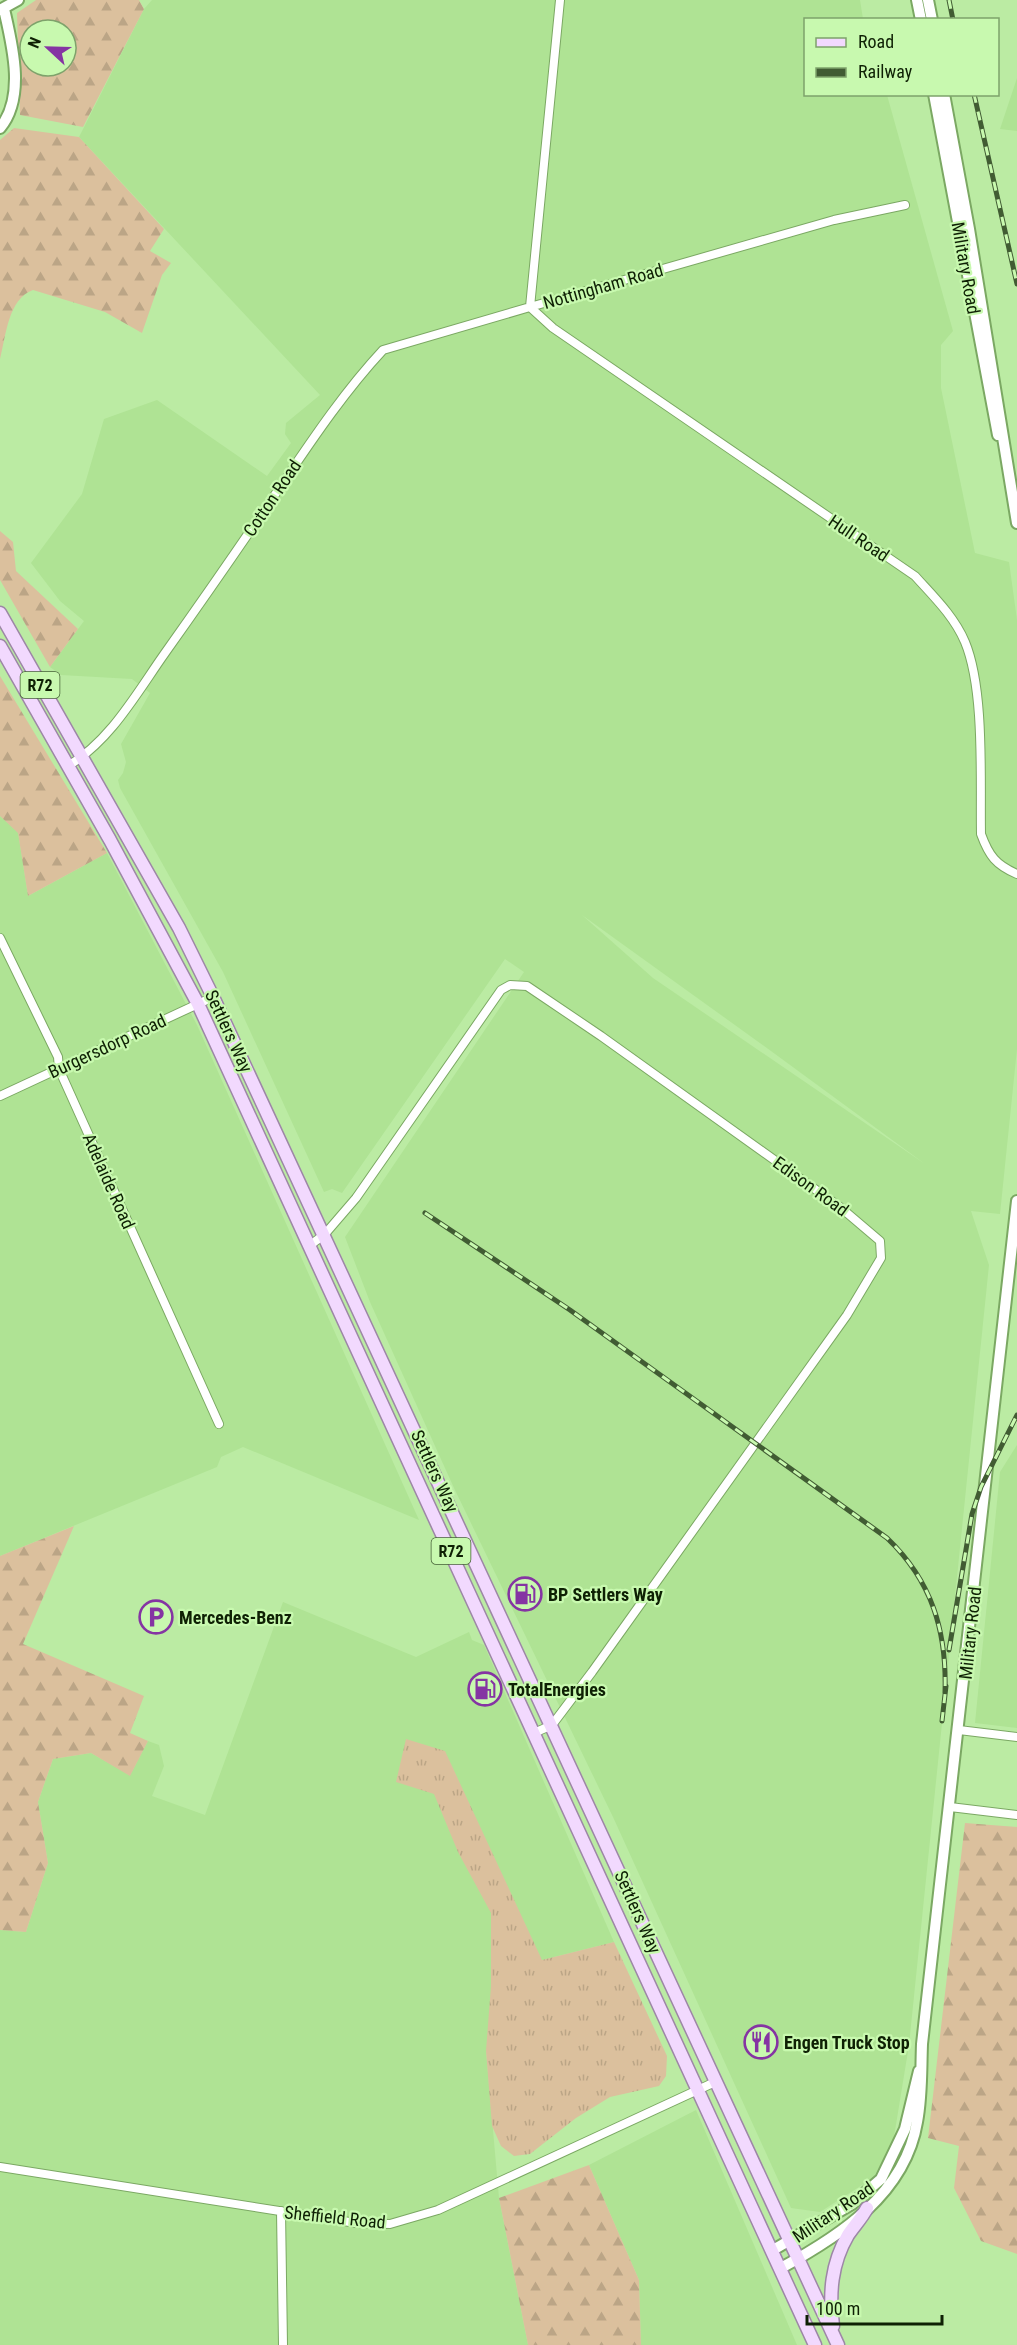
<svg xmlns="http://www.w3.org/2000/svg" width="1017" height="2345" font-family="'Roboto Condensed',sans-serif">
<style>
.built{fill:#afe394;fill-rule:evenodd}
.grass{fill:url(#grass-tufts)}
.forest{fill:url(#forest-firs);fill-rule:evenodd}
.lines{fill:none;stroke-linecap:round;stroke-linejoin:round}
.street-casing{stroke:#7ba863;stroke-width:10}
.secondary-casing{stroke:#7ba863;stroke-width:14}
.primary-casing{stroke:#9d87a6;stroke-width:15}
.street{stroke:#fff;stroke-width:8}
.secondary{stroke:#fff;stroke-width:10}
.primary{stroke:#f2d9fe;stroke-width:12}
.rail-casing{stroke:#415c33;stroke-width:5}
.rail{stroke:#c8f9af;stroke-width:3;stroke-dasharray:9;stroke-linecap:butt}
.labels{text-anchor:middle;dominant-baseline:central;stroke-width:4.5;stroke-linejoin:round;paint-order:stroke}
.shield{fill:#c8f9af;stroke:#466137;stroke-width:1.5}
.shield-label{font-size:16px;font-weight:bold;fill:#0e2004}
.street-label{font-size:18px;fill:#0e2004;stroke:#c8f9af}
.poi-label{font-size:18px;font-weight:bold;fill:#0e2004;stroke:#c8f9af;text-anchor:start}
</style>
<defs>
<pattern id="grass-tufts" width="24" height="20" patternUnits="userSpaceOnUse" patternTransform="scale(1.5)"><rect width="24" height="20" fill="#dbc09d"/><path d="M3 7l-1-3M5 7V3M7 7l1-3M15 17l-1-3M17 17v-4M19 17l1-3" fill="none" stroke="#bba586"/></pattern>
<pattern id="forest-firs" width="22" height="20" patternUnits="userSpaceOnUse" patternTransform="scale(1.5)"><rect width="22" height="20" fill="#dbc09d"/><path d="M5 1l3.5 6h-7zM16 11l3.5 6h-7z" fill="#bba586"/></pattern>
</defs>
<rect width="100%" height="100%" fill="#bbeba3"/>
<path class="built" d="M152,0H860L863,19L806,20V94L887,95L953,331L941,345V388L975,553L1009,562L1017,620V1049L1000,1214L971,1211L989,1265L909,2045L893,2143L873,2178L820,2212L791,2208L613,1817L454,1488L370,1302L345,1237L524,972L505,959L342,1193L332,1189L324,1192L223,972L120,788L118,780L123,773L126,762L121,744L150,693L132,679L61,675L50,667L84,621L60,601L31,563L82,494L104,419L157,400L267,476L291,443L285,434L286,423L320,395L79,137L144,9ZM582,915L771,1051L925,1164L653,978Z
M1017,78V131L1000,129Z
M0,816L18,832L28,896L107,853L197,1025L419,1520L243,1447L221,1457L217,1467L0,1556Z
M1017,1445V1728L975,1723L1000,1472Z
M283,1602L416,1657L469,1632L472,1640L484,1645L614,1942L542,1960L486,2051L499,2198L528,2345H0V1930L26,1932L48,1863L38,1802L53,1759L91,1753L130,1775L148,1741L159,1745L164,1766L152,1796L205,1815Z
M696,2110L797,2345H641L639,2280L589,2165Z"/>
<path class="grass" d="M406,1739L445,1751L542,1960L614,1942L667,2056L666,2076L659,2086L610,2097L576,2118L530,2154L514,2156L501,2146L492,2126L486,2051L491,1986V1913L458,1852L434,1794L396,1782Z"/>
<path class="forest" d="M36,0H139L144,9L83,127L20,115L17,13ZM30,30H66V66H30Z
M14,128L79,137L164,229L150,251L171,263L162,275L142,333L105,312L33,290C8,299 6,336 0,359V140Z
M0,531L13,542L16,571L78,629L50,667L0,580Z
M0,676L107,853L28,896L18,833L0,816Z
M74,1526L23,1644L144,1696L130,1733L148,1741L130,1776L91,1753L53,1759L38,1802L48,1863L26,1932L0,1930V1556Z
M965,1823L1017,1827V2254L981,2241L954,2188L959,2146L928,2138Z
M589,2165L639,2280L641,2345H528L499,2198Z"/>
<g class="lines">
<defs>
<path id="street" d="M560,0L530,307L834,220L905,205
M68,766C111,740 136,694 165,653C202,601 238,549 274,496C308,446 342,394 383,350L530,307L553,328L915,576C933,596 954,616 965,642C985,690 980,781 981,834C989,856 996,865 1017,874
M0,938L58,1057L59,1069L219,1424
M0,1096L213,997
M309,1246L325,1234L356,1198L501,990L510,985L527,986L601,1036L840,1207L880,1241L881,1258L847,1315L592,1672L552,1725L534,1733
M959,1730L1017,1737
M950,1807L1017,1815
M0,2167L356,2223L390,2224L438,2210L715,2082
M281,2211L283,2345"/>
<path id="secondary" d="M917,0L921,20
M928,0L932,20
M0,10L18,0
M934,94L998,435
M944,94L969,229L1017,523
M0,128C26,97 12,44 4,9
M773,2250L852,2204L881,2179L905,2129L919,2071
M781,2268C840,2236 905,2194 917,2122C922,2096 921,2070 922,2044L1017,1201"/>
<path id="primary" d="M0,613L179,928L213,997L838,2345
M0,646L110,840L198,1004L815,2345
M833,2326C829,2294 831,2264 848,2235C854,2226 862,2218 867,2208"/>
</defs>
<use href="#street" class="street-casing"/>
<use href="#secondary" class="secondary-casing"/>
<use href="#primary" class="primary-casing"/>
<use href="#street" class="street"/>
<use href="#secondary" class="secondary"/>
<use href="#primary" class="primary"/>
<defs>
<path id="rail" d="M949,0L953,20
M974,94L1017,284
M425,1213L570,1310L887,1538C932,1581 947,1631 945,1693
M949,1650L972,1514L981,1487L1017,1415
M942,1721L946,1686"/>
</defs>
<use href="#rail" class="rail-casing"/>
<use href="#rail" class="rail"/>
</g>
<defs>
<symbol id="fuel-ring" viewBox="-11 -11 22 22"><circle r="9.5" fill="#c8f9af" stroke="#8534a3" stroke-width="1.5"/><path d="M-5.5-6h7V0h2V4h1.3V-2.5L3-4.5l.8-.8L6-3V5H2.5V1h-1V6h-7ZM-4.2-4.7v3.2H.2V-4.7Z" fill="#8534a3"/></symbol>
<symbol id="parking-ring" viewBox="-11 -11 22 22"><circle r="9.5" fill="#c8f9af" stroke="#8534a3" stroke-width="1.5"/><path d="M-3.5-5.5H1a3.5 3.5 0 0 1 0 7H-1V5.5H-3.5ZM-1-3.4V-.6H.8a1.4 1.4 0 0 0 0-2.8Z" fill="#8534a3"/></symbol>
<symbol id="restaurant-ring" viewBox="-11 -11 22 22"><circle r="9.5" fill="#c8f9af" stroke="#8534a3" stroke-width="1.5"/><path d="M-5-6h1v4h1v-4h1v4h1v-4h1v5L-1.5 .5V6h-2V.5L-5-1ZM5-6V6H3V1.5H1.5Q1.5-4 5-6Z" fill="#8534a3"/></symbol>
</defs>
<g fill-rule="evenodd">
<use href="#fuel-ring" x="506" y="1575" width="38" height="38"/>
<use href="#parking-ring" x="137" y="1598" width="38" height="38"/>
<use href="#fuel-ring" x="466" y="1670" width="38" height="38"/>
<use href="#restaurant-ring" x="742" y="2023" width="38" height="38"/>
</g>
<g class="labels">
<g class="shield">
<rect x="20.5" y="672" width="39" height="26" rx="4.5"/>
<rect x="431.5" y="1538" width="39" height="26" rx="4.5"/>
</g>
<g class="shield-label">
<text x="40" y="685">R72</text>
<text x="451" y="1551">R72</text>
</g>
<g class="street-label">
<text transform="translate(966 268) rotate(80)">Military Road</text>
<text transform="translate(603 286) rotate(-16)">Nottingham Road</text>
<text transform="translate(272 498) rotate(-56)">Cotton Road</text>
<text transform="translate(859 538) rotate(34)">Hull Road</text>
<text transform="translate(229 1031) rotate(65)">Settlers Way</text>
<text transform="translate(107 1046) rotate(-25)">Burgersdorp Road</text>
<text transform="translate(109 1181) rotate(66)">Adelaide Road</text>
<text transform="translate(811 1186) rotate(36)">Edison Road</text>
<text transform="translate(435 1471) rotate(65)">Settlers Way</text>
<text transform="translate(970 1633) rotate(-84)">Military Road</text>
<text transform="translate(638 1912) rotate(66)">Settlers Way</text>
<text transform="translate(833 2212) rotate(-34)">Military Road</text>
<text transform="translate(335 2217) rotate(6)">Sheffield Road</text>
</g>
<g class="poi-label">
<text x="548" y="1594">BP Settlers Way</text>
<text x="179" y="1617">Mercedes-Benz</text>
<text x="508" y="1689">TotalEnergies</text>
<text x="784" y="2042">Engen Truck Stop</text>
</g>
</g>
<rect x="804" y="18" width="195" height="78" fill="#c8f9af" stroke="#7ea26b" stroke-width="1.5"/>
<rect x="816" y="38" width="30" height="9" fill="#f2d9fe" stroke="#7ea26b" stroke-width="1.5"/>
<text x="858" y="48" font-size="18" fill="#0e2004">Road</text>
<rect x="816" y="68" width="30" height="9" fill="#415c33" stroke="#7ea26b" stroke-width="1.5"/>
<text x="858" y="78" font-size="18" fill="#0e2004">Railway</text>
<g transform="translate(48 48) rotate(292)"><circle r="28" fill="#c8f9af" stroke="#7ea26b" stroke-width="1.5"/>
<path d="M0-4.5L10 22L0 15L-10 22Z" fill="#8534a3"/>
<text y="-9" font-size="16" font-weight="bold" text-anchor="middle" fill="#0e2004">N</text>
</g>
<path d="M807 2315v9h135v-9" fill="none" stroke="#0e2004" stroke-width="3"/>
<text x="816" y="2315" font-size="18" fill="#0e2004" stroke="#c8f9af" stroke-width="4.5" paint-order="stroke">100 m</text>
</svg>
